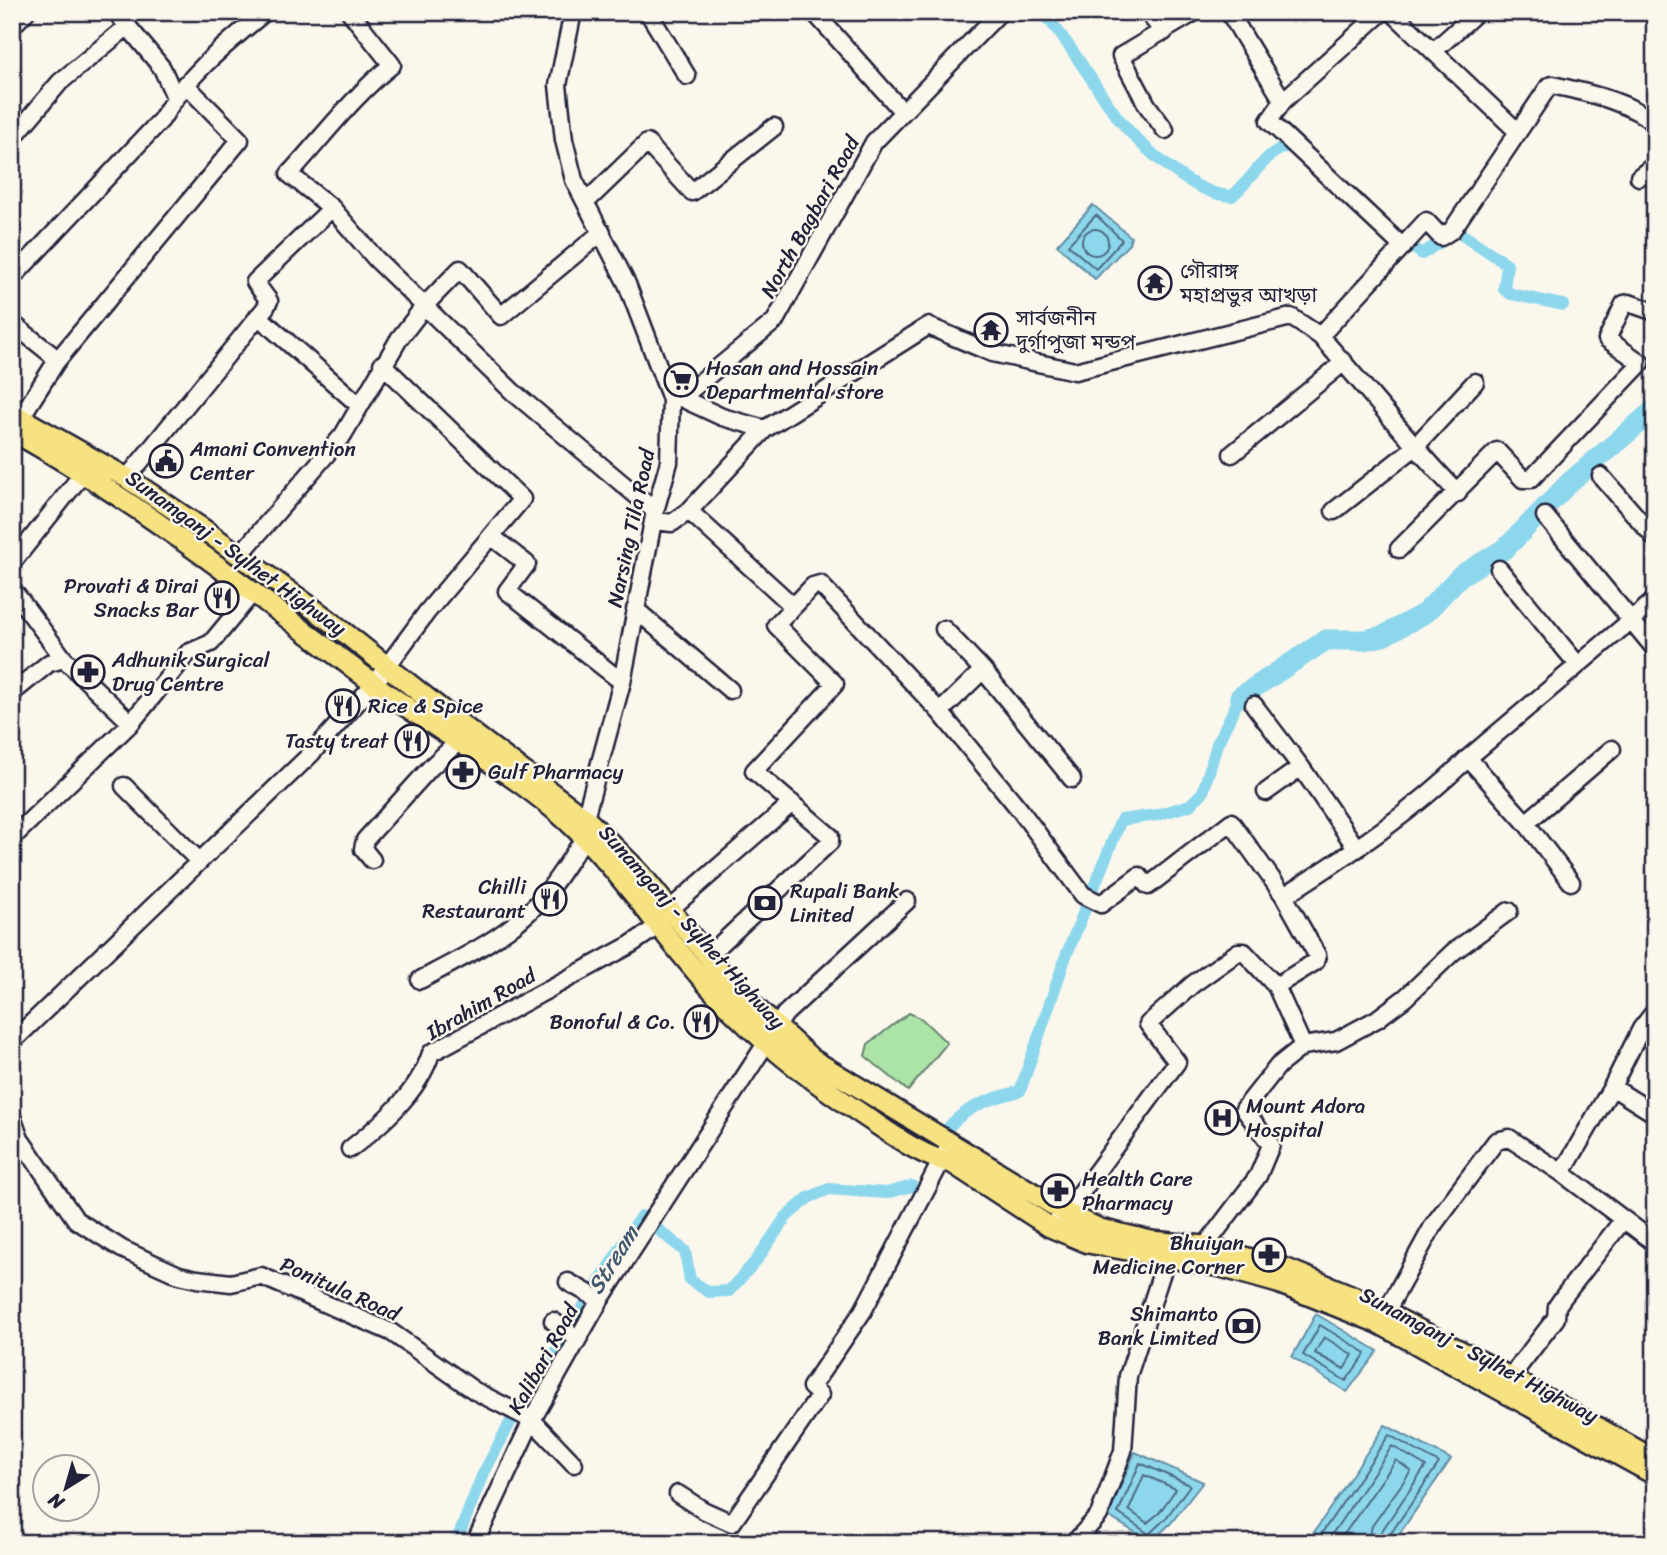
<svg xmlns="http://www.w3.org/2000/svg" width="1667" height="1555" font-family="Sriracha,'Noto Sans Bengali',sans-serif">
<style>
.green{fill:#ace4a7;stroke:#678371;stroke-width:2}
.water{fill:#8dd7ed;stroke:#628fa6;stroke-width:2}
.lines{fill:none;stroke-linecap:round;stroke-linejoin:round}
.shore{stroke:#4d6a82;stroke-width:2}
.canal{stroke:#8dd7ed;stroke-width:12}
.river{stroke:#8dd7ed;stroke-width:21}
.minor-casing{stroke:#22223b;stroke-width:21}
.major-casing{stroke:#22223b;stroke-width:24}
.minor{stroke:#fbf7ec;stroke-width:16}
.major{stroke:#f7e281;stroke-width:19}
.labels{text-anchor:middle;dominant-baseline:central;stroke-width:5;stroke-linejoin:round;paint-order:stroke}
.street-label{font-size:21px;fill:#22223b;stroke:#fbf7ec}
.poi-label{font-size:21px;fill:#22223b;stroke:#fbf7ec;text-anchor:start}
.water-label{font-size:23px;font-style:italic;fill:#425870;stroke:#fbf7ec}
</style>
<rect width="100%" height="100%" fill="#fbf7ec"/>
<filter id="ink" filterUnits="userSpaceOnUse"><feTurbulence type="fractalNoise" baseFrequency=".0143" numOctaves="2"/><feDisplacementMap in="SourceGraphic" scale="14" xChannelSelector="R" yChannelSelector="G"/><feConvolveMatrix kernelMatrix="1 2 1 2 8 2 1 2 1" color-interpolation-filters="sRGB"/></filter>
<g filter="url(#ink)">
<path class="green" d="M909,1013L922,1019L947,1043L908,1091L865,1056L868,1044Z"/>
<path class="water" d="M1093,205L1131,237L1129,244L1095,279L1057,245Z
M1316,1314L1378,1351L1347,1392L1292,1357Z
M1385,1425L1451,1459L1393,1543H1307Z
M1135,1452L1203,1482L1171,1523L1151,1542L1108,1516Z"/>
<g class="lines">
<path class="shore" d="M1096,215L1122,240L1096,269L1068,245Z
M1082 242a13 13 0 1 1 26 0a13 13 0 1 1-26 0Z
M1320,1325L1366,1353L1346,1381L1303,1355Z
M1324,1337L1353,1355L1344,1369L1315,1353Z
M1140,1463L1190,1485L1166,1518L1149,1534L1118,1513Z
M1144,1475L1176,1489L1159,1513L1147,1523L1129,1510Z
M1315,1543L1389,1435L1439,1463L1389,1536L1387,1543
M1326,1543L1392,1446L1426,1466L1381,1532L1379,1543
M1338,1543L1396,1460L1411,1471L1372,1526L1368,1543"/>
<path class="canal" d="M1042,12C1072,45 1092,83 1118,118C1140,146 1195,196 1232,196C1255,178 1268,143 1299,145
M1400,238L1422,254L1457,231L1507,264L1504,289L1511,294L1563,305
M948,1128C966,1106 993,1098 1020,1091L1066,956L1121,820L1157,815L1190,805L1203,792L1217,744L1240,697
M456,1543L482,1476L510,1423L641,1216L685,1251L690,1280L709,1292L729,1291L756,1261L786,1217L808,1198L829,1189L887,1193L912,1186"/>
<path class="river" d="M1240,697L1326,640H1364L1383,636L1425,613L1460,576L1506,548L1569,483L1655,409"/>
<defs>
<path id="minor" d="M116,12L162,68L175,97
M350,12L392,65C354,95 323,137 289,174L332,208L376,259L513,392L655,511
M573,12L558,85L564,140L574,180L627,284L671,399L669,462L655,511L622,682L585,818
M648,12L687,76
M814,12L903,112
M1147,12L1164,32
M1229,12L1283,101
M1382,12L1283,101L1269,121L1403,247
M12,26L26,12
M1435,50L1477,12
M1165,130L1147,105L1121,56L1195,12
M1518,132L1549,86L1553,85C1586,93 1630,101 1655,124
M12,139L60,82L128,26
M1639,177L1655,165
M587,201L647,143L692,192L774,127
M12,278L161,120C188,74 225,45 265,12
M258,316L359,405
M12,323L51,354L56,362L14,428
M1320,336C1367,388 1409,443 1458,493
M56,362L240,140L185,84
M765,429L722,417L681,398L775,321L874,142L1000,12
M1232,454L1344,362
M1601,476L1655,538
M127,478L266,307L269,301L255,282L332,208
M689,511L793,606
M1334,511L1414,448L1475,382
M1545,516L1655,649
M655,521L672,523L689,511L765,429L928,326L992,353L1075,371L1291,317L1320,336L1426,221L1441,237L1452,230L1518,132L1392,12
M491,536L527,564L507,591L622,682
M1399,549L1497,451L1523,479H1531L1641,363L1607,339L1624,304L1629,303L1655,312
M239,556L343,435L399,339L426,304L460,269L501,316L602,232
M12,563L84,472
M1499,569L1578,665
M12,589L64,659
M635,609L730,690
M944,629L983,670L1072,779
M12,693L49,663L64,659L131,723
M1254,705L1301,767
M940,712L983,670
M1468,758L1655,600
M124,786L199,861
M1266,792L1301,767L1357,849
M1526,823L1612,749
M12,838L131,723L188,653L211,643L254,591
M372,860L363,849L365,840L431,767L457,743
M668,911L792,803
M709,955L830,842V836L754,771L835,684L776,625L813,586L820,584L940,712L1020,810L1083,895L1101,904L1139,876L1148,886L1231,822L1284,896C1350,854 1413,812 1468,758L1526,823L1571,882
M420,980C462,958 506,937 539,902C556,883 569,860 584,839
M1276,986L1303,1046
M12,1042L311,754L374,684L427,612L522,499L382,364
M1612,1087L1641,1029L1655,1011
M12,1117L20,1139L76,1220L122,1249L179,1275L197,1279L231,1283L261,1276L391,1332L475,1391L532,1420L574,1464
M350,1149C382,1124 419,1092 431,1053L630,945L658,926
M1562,1173L1651,1240
M1050,1227L1066,1213L1177,1062L1148,1024L1193,984L1238,952H1244L1276,986L1315,962L1317,955L1284,896
M1205,1246L1258,1176L1271,1145L1244,1109L1278,1066L1303,1046L1336,1041L1377,1019L1405,998L1453,952L1509,911
M568,1282L600,1300
M1386,1312L1434,1224L1496,1141L1509,1138L1562,1173L1612,1087L1655,1114
M553,1321L578,1339
M1509,1379L1556,1318L1557,1306L1564,1296L1623,1220
M678,1494L703,1510L732,1523L820,1395L811,1387L863,1311L947,1150
M475,1543L532,1420L600,1300L776,1028L785,1014L907,901
M1074,1543L1099,1515L1123,1451L1128,1376L1166,1260"/>
<path id="major" d="M12,413L127,478L206,531L326,618L442,710L585,818L640,873L733,987L812,1059L1066,1213L1100,1229L1151,1241L1205,1246L1287,1269L1353,1296L1486,1364L1655,1460
M12,431C141,503 255,594 373,683C432,728 499,763 556,811C617,863 660,934 714,992C759,1041 808,1078 863,1115C889,1132 921,1157 952,1163L1050,1227L1088,1243L1221,1267L1278,1283L1378,1323L1655,1475"/>
</defs>
<use href="#minor" class="minor-casing"/>
<use href="#major" class="major-casing"/>
<use href="#minor" class="minor"/>
<use href="#major" class="major"/>
</g>
</g>
<defs>
<symbol id="temple-ring" viewBox="-11 -11 22 22"><circle r="9.5" fill="#fbf7ec" stroke="#22223b" stroke-width="1.5"/><path d="M0-6L5-2H3V0L6.5 2.5H4V6H1.5V3h-3V6H-4V2.5H-6.5L-3 0V-2H-5Z" fill="#22223b"/></symbol>
<symbol id="supermarket-ring" viewBox="-11 -11 22 22"><circle r="9.5" fill="#fbf7ec" stroke="#22223b" stroke-width="1.5"/><path d="M-6-5.5h2.5l.6 2H6L4.5 2H-2.5L-4.4-4H-6ZM-1.5 3.2a1.3 1.3 0 1 0 .1 0ZM3 3.2a1.3 1.3 0 1 0 .1 0Z" fill="#22223b"/></symbol>
<symbol id="civic-ring" viewBox="-11 -11 22 22"><circle r="9.5" fill="#fbf7ec" stroke="#22223b" stroke-width="1.5"/><path d="M-.6-6.5H3V-4.5H.6V-3L4-1V1h2V6H-6V1h2V-1L-.6-3ZM-1.2 2.5V6h2.4V2.5Z" fill="#22223b"/></symbol>
<symbol id="restaurant-ring" viewBox="-11 -11 22 22"><circle r="9.5" fill="#fbf7ec" stroke="#22223b" stroke-width="1.5"/><path d="M-5-6h1v4h1v-4h1v4h1v-4h1v5L-1.5 .5V6h-2V.5L-5-1ZM5-6V6H3V1.5H1.5Q1.5-4 5-6Z" fill="#22223b"/></symbol>
<symbol id="pharmacy-ring" viewBox="-11 -11 22 22"><circle r="9.5" fill="#fbf7ec" stroke="#22223b" stroke-width="1.5"/><path d="M-2-6h4v4h4v4h-4v4h-4v-4h-4v-4h4Z" fill="#22223b"/></symbol>
<symbol id="bank-ring" viewBox="-11 -11 22 22"><circle r="9.5" fill="#fbf7ec" stroke="#22223b" stroke-width="1.5"/><path d="M-6-4H6V4H-6ZM0-2.3a2.3 2.3 0 1 0 0 4.6a2.3 2.3 0 1 0 0-4.6Z" fill="#22223b"/></symbol>
<symbol id="hospital-ring" viewBox="-11 -11 22 22"><circle r="9.5" fill="#fbf7ec" stroke="#22223b" stroke-width="1.5"/><path d="M-5-5h3v3.5h4V-5h3V5h-3V1.5h-4V5h-3Z" fill="#22223b"/></symbol>
</defs>
<g fill-rule="evenodd">
<use href="#temple-ring" x="1136" y="264" width="38" height="38"/>
<use href="#temple-ring" x="972" y="311" width="38" height="38"/>
<use href="#supermarket-ring" x="662" y="361" width="38" height="38"/>
<use href="#civic-ring" x="147" y="442" width="38" height="38"/>
<use href="#restaurant-ring" x="203" y="579" width="38" height="38"/>
<use href="#pharmacy-ring" x="69" y="653" width="38" height="38"/>
<use href="#restaurant-ring" x="324" y="687" width="38" height="38"/>
<use href="#restaurant-ring" x="393" y="722" width="38" height="38"/>
<use href="#pharmacy-ring" x="444" y="753" width="38" height="38"/>
<use href="#restaurant-ring" x="531" y="880" width="38" height="38"/>
<use href="#bank-ring" x="746" y="884" width="38" height="38"/>
<use href="#restaurant-ring" x="682" y="1003" width="38" height="38"/>
<use href="#hospital-ring" x="1203" y="1099" width="38" height="38"/>
<use href="#pharmacy-ring" x="1039" y="1172" width="38" height="38"/>
<use href="#pharmacy-ring" x="1250" y="1236" width="38" height="38"/>
<use href="#bank-ring" x="1224" y="1307" width="38" height="38"/>
</g>
<g class="labels">
<g class="street-label">
<text transform="translate(810 217) rotate(-61)">North Bagbari Road</text>
<text transform="translate(631 528) rotate(-78)">Narsing Tila Road</text>
<text transform="translate(236 553) rotate(36)">Sunamganj - Sylhet Highway</text>
<text transform="translate(692 927) rotate(48)">Sunamganj - Sylhet Highway</text>
<text transform="translate(481 1004) rotate(-30)">Ibrahim Road</text>
<text transform="translate(340 1289) rotate(24)">Ponitula Road</text>
<text transform="translate(1479 1355) rotate(28)">Sunamganj - Sylhet Highway</text>
<text transform="translate(543 1359) rotate(-61)">Kalibari Road</text>
</g>
<g class="poi-label">
<text x="1180" y="271">গৌরাঙ্গ<tspan x="1180" dy="24">মহাপ্রভুর আখড়া</tspan></text>
<text x="1016" y="318">সার্বজনীন<tspan x="1016" dy="24">দুর্গাপুজা মন্ডপ</tspan></text>
<text x="706" y="368">Hasan and Hossain<tspan x="706" dy="24">Departmental store</tspan></text>
<text x="190" y="449">Amani Convention<tspan x="190" dy="24">Center</tspan></text>
<text x="198" y="586" text-anchor="end">Provati &amp; Dirai<tspan x="198" dy="24">Snacks Bar</tspan></text>
<text x="112" y="660">Adhunik Surgical<tspan x="112" dy="24">Drug Centre</tspan></text>
<text x="368" y="706">Rice &amp; Spice</text>
<text x="388" y="741" text-anchor="end">Tasty treat</text>
<text x="488" y="772">Gulf Pharmacy</text>
<text x="526" y="887" text-anchor="end">Chilli<tspan x="526" dy="24">Restaurant</tspan></text>
<text x="790" y="891">Rupali Bank<tspan x="790" dy="24">Linited</tspan></text>
<text x="676" y="1022" text-anchor="end">Bonoful &amp; Co.</text>
<text x="1246" y="1106">Mount Adora<tspan x="1246" dy="24">Hospital</tspan></text>
<text x="1082" y="1179">Health Care<tspan x="1082" dy="24">Pharmacy</tspan></text>
<text x="1244" y="1243" text-anchor="end">Bhuiyan<tspan x="1244" dy="24">Medicine Corner</tspan></text>
<text x="1218" y="1314" text-anchor="end">Shimanto<tspan x="1218" dy="24">Bank Limited</tspan></text>
</g>
<g class="water-label">
<text transform="translate(613 1260) rotate(-58)">Stream</text>
</g>
</g>
<rect width="1667" height="1555" fill="none" stroke="#fbf7ec" stroke-width="42"/>
<rect x="21" y="21" width="1625" height="1513" fill="none" stroke="#22223b" stroke-width="2.5" filter="url(#ink)"/>
<g transform="translate(66 1488) rotate(217)"><circle r="33" fill="#fbf7ec" stroke="#a4a2a5" stroke-width="2"/>
<path d="M0-5L12 26L0 18L-12 26Z" fill="#22223b"/>
<text y="-10" font-size="19" font-weight="bold" text-anchor="middle" fill="#22223b">N</text>
</g>
</svg>
